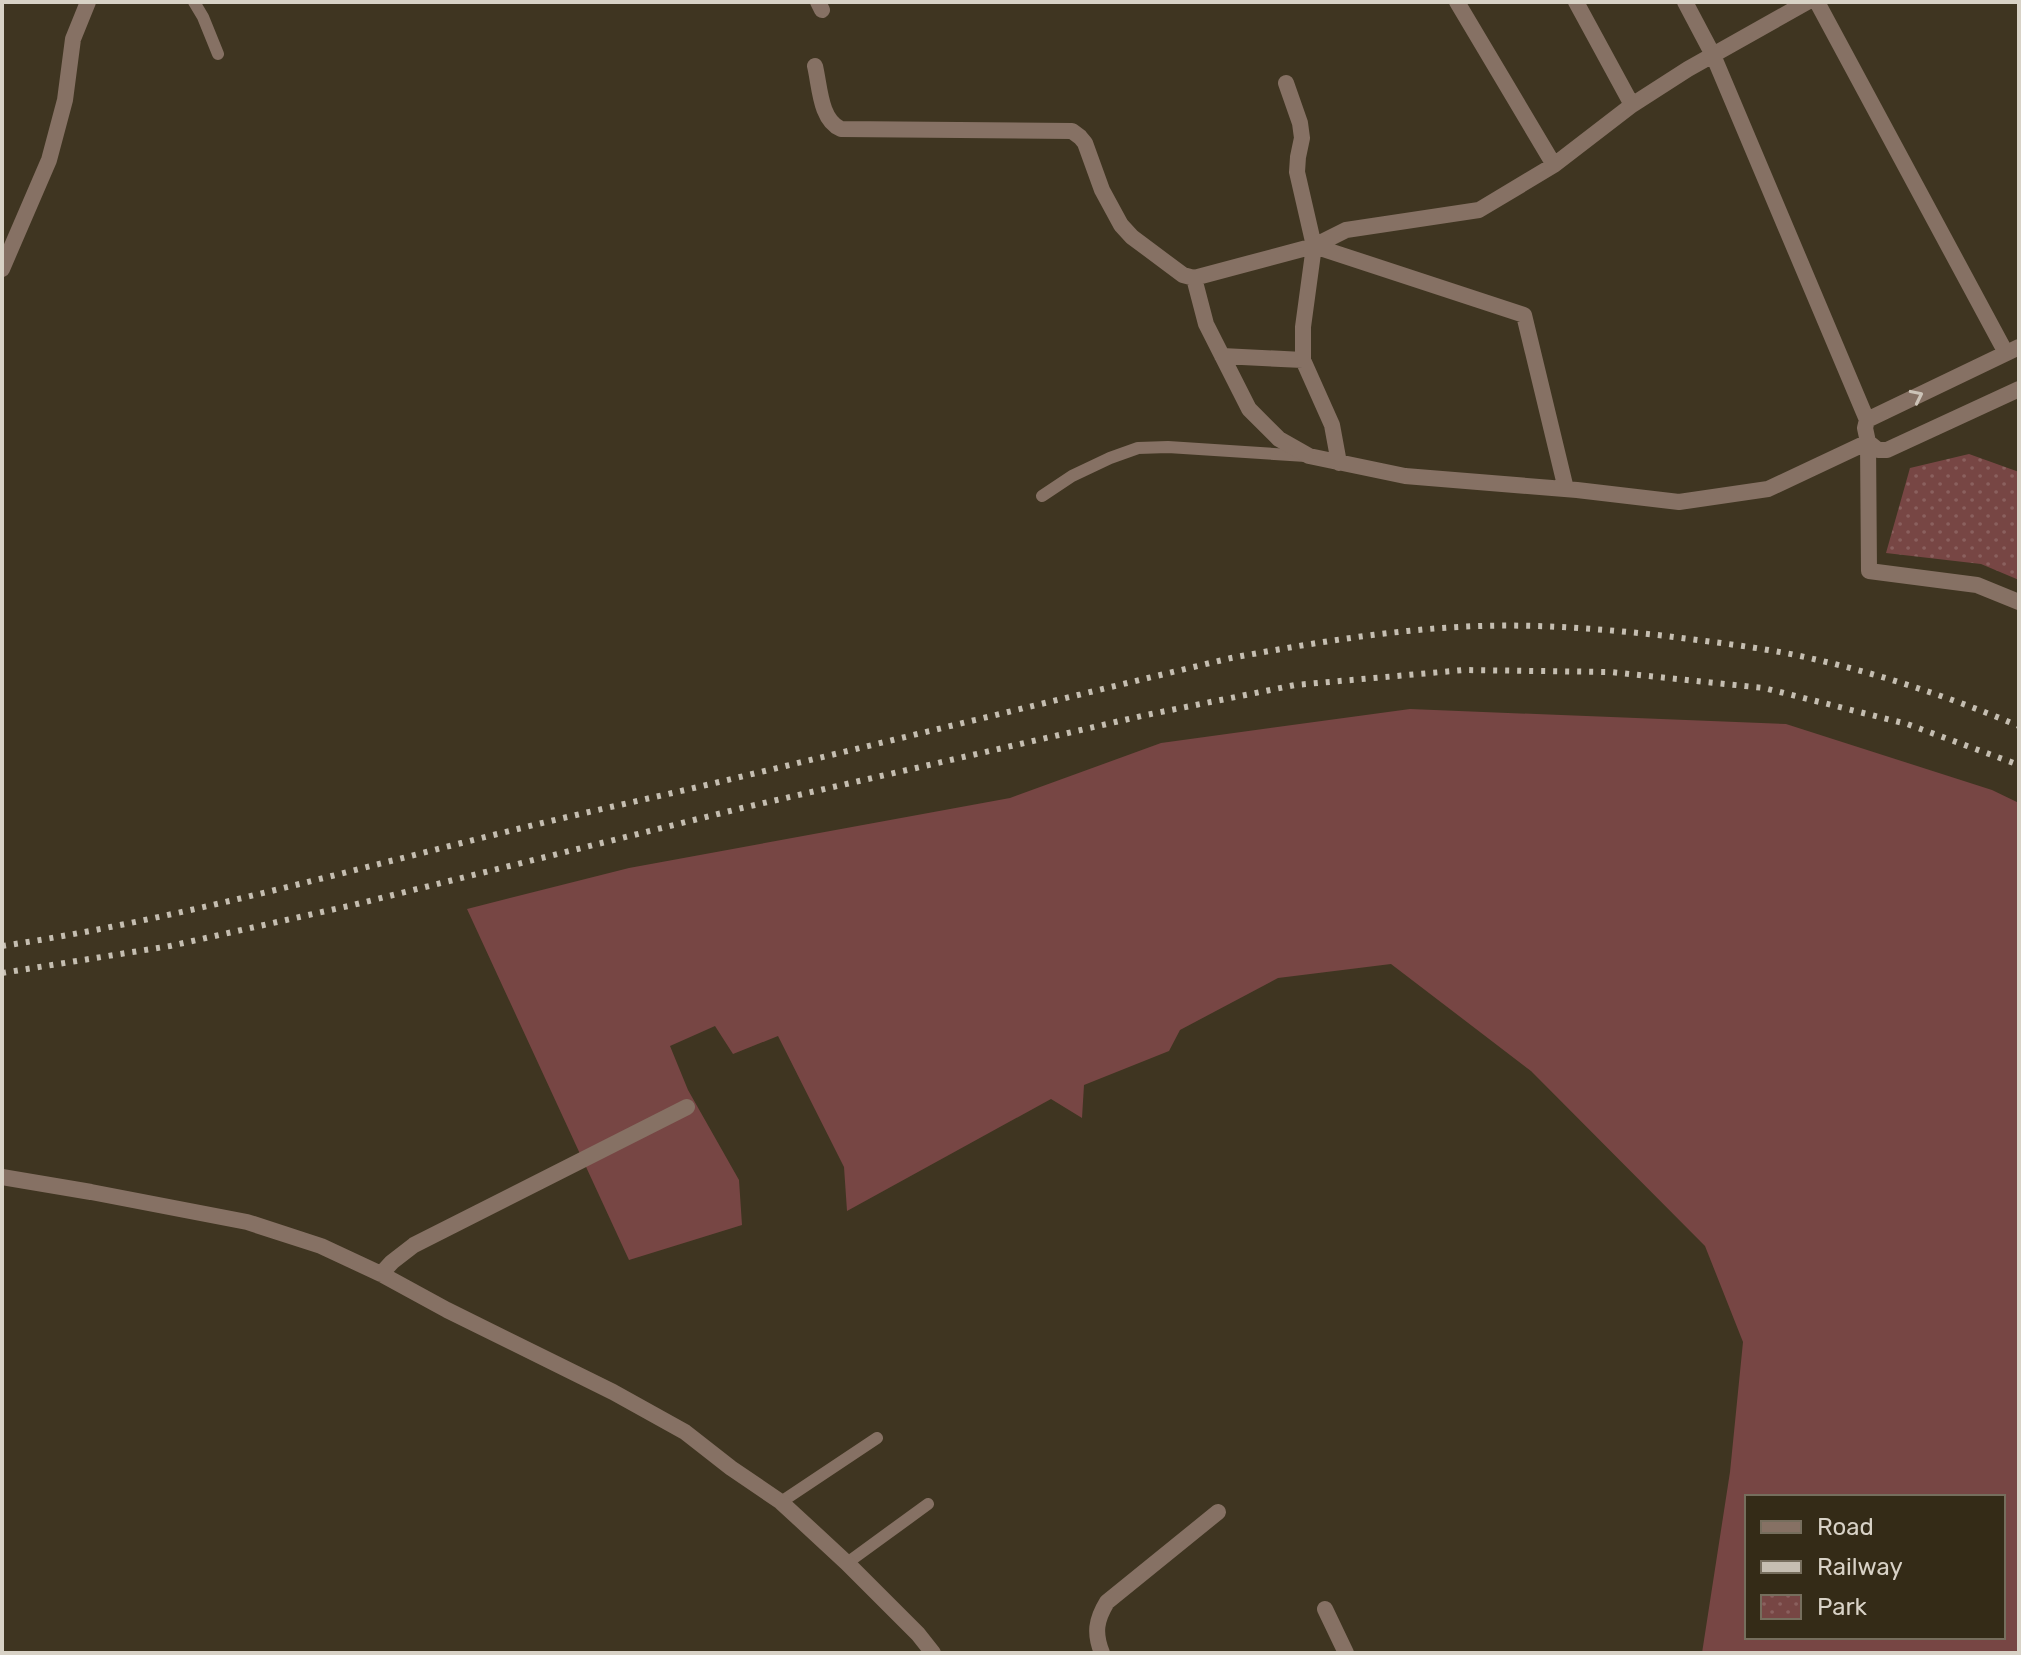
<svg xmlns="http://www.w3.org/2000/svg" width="2021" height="1655" font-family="Rubik,sans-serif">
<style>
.green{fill:#774644;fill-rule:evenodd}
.park{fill:url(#park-dots)}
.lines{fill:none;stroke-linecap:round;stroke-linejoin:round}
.service{stroke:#867164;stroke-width:12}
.minor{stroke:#867164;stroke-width:16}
.rail{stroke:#c5beb1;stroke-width:6;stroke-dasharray:4 8;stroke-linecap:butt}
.oneway{stroke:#ccc3b7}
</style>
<defs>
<pattern id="park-dots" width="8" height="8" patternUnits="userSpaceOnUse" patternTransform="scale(2)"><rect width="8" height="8" fill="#774644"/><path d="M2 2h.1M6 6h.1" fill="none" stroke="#8a605e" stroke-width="1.8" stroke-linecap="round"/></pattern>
</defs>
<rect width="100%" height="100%" fill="#3f3521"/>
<path class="green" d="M1410,709L1786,724L1992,790L2019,803V1653H1702L1730,1472L1743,1342L1705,1246L1531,1071L1391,964L1278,978L1180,1030L1169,1051L1084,1085L1082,1118L1051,1099L847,1211L844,1167L778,1036L733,1054L715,1026L670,1046L688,1090L739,1180L742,1225L629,1260L467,909L629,868L1010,798L1161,743ZM1747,1497H2003V1637H1747Z"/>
<path class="park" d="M1969,454L2019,472V580L1981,564L1886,553L1910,468Z"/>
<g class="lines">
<path class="service" d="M194,2L203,17L218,54
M1042,496L1072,476L1110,458L1138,448L1168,447L1306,456
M781,1502L877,1438
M847,1563L928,1504"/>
<path class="minor" d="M818,2L822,10
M1457,2L1554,165
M1576,2L1632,105
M1685,2L1713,55L1867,420
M1817,2L2006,353
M815,66C820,87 820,120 841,129L1072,131L1080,137L1085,143L1102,190L1121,225L1132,237L1183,275L1194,278L1314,246L1346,230L1479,210L1554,165L1632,105L1688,69L1807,2
M1286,83L1300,123L1302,138L1298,157L1297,172L1314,246L1303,327V360L1332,425L1339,463
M1314,246L1524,315L1566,489
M2,269L49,160L65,100L73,39L88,2
M1194,278L1206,324L1249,409L1279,439L1309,456L1405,476L1577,490L1679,502L1768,489L1868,442
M2019,347L1867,420L1865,428L1868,442L1869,571L1977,585L2019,602
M1222,356L1303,360
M1868,442L1878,450H1887L2019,389
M2,1177L91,1192L247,1222L321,1246L381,1274L447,1310L613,1392L685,1432L731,1468L781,1502L847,1563L918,1634L933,1653
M381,1274L392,1262L414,1245L687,1107
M1325,1609L1346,1653
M1102,1653C1094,1633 1096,1620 1107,1602L1218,1512"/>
<path class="rail" d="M2,946C182,919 357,868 534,825C595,810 657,797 719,782C890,741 1060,699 1231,658C1312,643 1395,629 1478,626C1541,624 1604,629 1666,636C1712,642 1759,647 1805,657C1877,673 1950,697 2019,726
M2,973L170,946L353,905L742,808L1146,715L1295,685L1464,670L1610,672L1764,688L1907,724L2019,765"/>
</g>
<defs><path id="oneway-chevron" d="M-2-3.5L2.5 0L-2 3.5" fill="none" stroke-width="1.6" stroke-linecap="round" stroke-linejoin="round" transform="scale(2)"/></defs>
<use class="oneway" href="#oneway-chevron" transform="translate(1917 396) rotate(-26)"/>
<rect width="2021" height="1655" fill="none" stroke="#d8d2c6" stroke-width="8"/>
<rect x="1745" y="1495" width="260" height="144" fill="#342b17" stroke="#766e5d" stroke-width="2"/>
<rect x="1761" y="1521" width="40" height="12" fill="#867164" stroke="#766e5d" stroke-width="2"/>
<text x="1817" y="1535" font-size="24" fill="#d8d2c6">Road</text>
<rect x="1761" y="1561" width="40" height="12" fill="#c5beb1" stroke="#766e5d" stroke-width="2"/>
<text x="1817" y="1575" font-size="24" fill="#d8d2c6">Railway</text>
<rect x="1761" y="1595" width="40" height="24" fill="url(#park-dots)" stroke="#766e5d" stroke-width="2"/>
<text x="1817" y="1615" font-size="24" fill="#d8d2c6">Park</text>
</svg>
